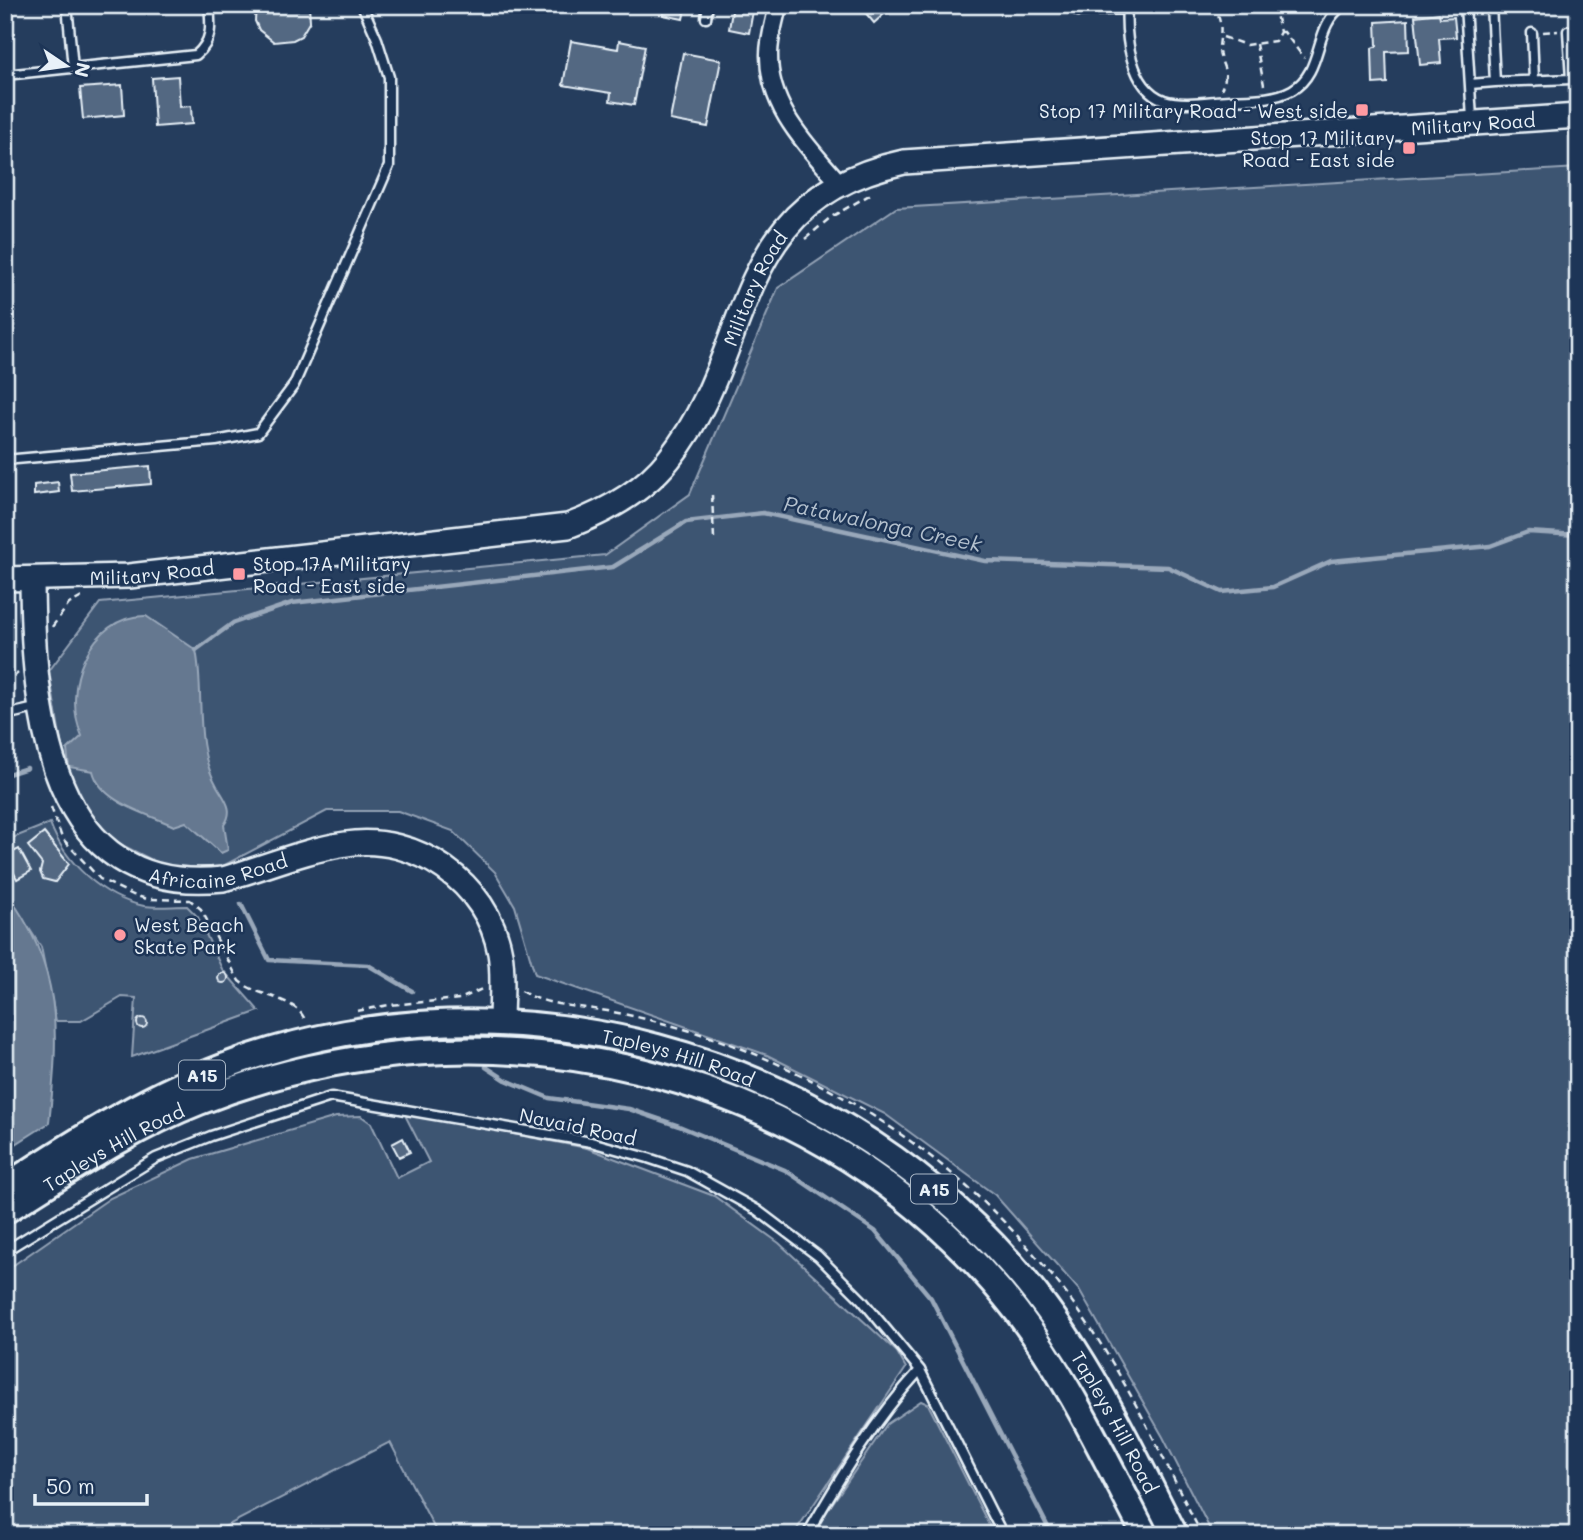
<svg xmlns="http://www.w3.org/2000/svg" width="1583" height="1540" font-family="Mali,sans-serif">
<style>
.green{fill:#3e5472;stroke:#93a2b5;stroke-width:2}
.water{fill:#657890;stroke:#99a8ba;stroke-width:2}
.lines{fill:none;stroke-linecap:round;stroke-linejoin:round}
.stream{stroke:#99a8ba;stroke-width:4.5}
.building{fill:#536782;stroke:#e8f1f8;stroke-width:2}
.lane-casing{stroke:#e8f1f8;stroke-width:13}
.street-casing{stroke:#e8f1f8;stroke-width:21}
.secondary-casing{stroke:#e8f1f8;stroke-width:28}
.primary-casing{stroke:#e8f1f8;stroke-width:30}
.path{stroke:#e8f1f8;stroke-width:2.5;stroke-dasharray:7 5;stroke-linecap:butt}
.lane{stroke:#1d3557;stroke-width:8}
.street{stroke:#1d3557;stroke-width:16}
.secondary{stroke:#1d3557;stroke-width:23}
.primary{stroke:#1d3557;stroke-width:24}
.poi-dot{fill:#ff9aa2;stroke:#1d3557;stroke-width:2.5}
.labels{text-anchor:middle;dominant-baseline:central;stroke-width:5;stroke-linejoin:round;paint-order:stroke}
.shield{fill:#1d3557;stroke:#abb9c8;stroke-width:2}
.shield-label{font-size:18px;font-weight:bold;fill:#e8f1f8}
.poi-label{font-size:19px;fill:#e8f1f8;stroke:#1d3557;text-anchor:end}
.street-label{font-size:19px;fill:#e8f1f8;stroke:#1d3557}
.water-label{font-size:21px;font-style:italic;fill:#b4c1ce;stroke:#1d3557}
</style>
<rect width="100%" height="100%" fill="#253d5d"/>
<filter id="ink" filterUnits="userSpaceOnUse"><feTurbulence type="fractalNoise" baseFrequency=".0143" numOctaves="2"/><feDisplacementMap in="SourceGraphic" scale="14" xChannelSelector="R" yChannelSelector="G"/><feConvolveMatrix kernelMatrix="1 2 1 2 8 2 1 2 1" color-interpolation-filters="sRGB"/></filter>
<g filter="url(#ink)">
<path class="green" d="M1578,168V1535H1213L1163,1437L1079,1290L995,1195L885,1114L767,1055L535,974L515,906L495,872L453,831L398,811H327L221,867L168,868L104,836L67,777L49,671L100,603L605,555L690,494L778,288L896,208Z
M50,823C64,862 103,898 144,906C157,908 173,906 187,906L198,917L222,969L259,1011L132,1057L136,998L122,997L81,1021H56L41,947L5,891V841Z
M409,1114L587,1148L714,1196L779,1243L897,1352L906,1368L793,1535L693,1532L678,1535H438L390,1442L209,1535H5V1271L110,1198L193,1159L336,1117L361,1116L371,1123L397,1178L429,1162L406,1117Z
M921,1401L928,1404L994,1535H815L821,1520L887,1424Z"/>
<path class="water" d="M146,616L196,650C205,695 193,744 217,786C225,800 235,810 224,825L228,850L221,853L186,822L174,826C146,813 101,803 93,771L69,767L67,750L82,736C61,689 89,615 146,616Z
M5,891C63,967 59,1033 49,1123L5,1151Z"/>
<g class="lines">
<path class="stream" d="M196,650L233,623L292,603L613,567L686,522L763,513L985,561L1168,567L1222,592L1273,587L1331,561L1490,546L1528,532L1578,535
M5,775L27,768
M241,904L269,960L368,965L412,991
M486,1067L506,1080L549,1098L629,1109L679,1126L785,1170L875,1231L931,1298L1052,1535"/>
</g>
<path class="building" d="M256,5H309L310,21L301,36L293,40L274,42L259,30L255,21Z
M665,5H686L683,19L663,15Z
M733,5H754L749,33L729,29Z
M859,5H892L893,6L874,23Z
M1439,13L1440,18L1454,17L1456,37L1439,38L1441,63L1420,65L1415,16Z
M1408,20L1409,51L1386,52L1387,83L1373,84L1372,48L1377,46L1376,22Z
M571,41L618,49L619,41L645,46L634,105L610,101L611,93L563,85Z
M683,53L721,60L708,127L670,120Z
M178,76L180,107L191,106L192,124L155,127L152,78Z
M122,85L124,115L83,119L80,88Z
M150,466L151,484L72,491L70,473Z
M58,482L59,492L34,495V485Z
M44,833L69,864L55,882L43,879L40,872L42,864L28,846Z
M19,849L31,871L17,879L5,856Z
M218 978a5 5 0 1 1 10 0a5 5 0 1 1-10 0Z
M137 1023a5 5 0 1 1 10 0a5 5 0 1 1-10 0Z
M403,1138L410,1152L399,1157L392,1144Z"/>
<g class="lines">
<defs>
<path id="lane" d="M67,5L73,68
M1127,5C1125,36 1130,88 1164,100C1183,106 1209,101 1229,100C1249,99 1274,100 1292,90C1325,71 1312,26 1344,5
M1465,5L1472,119
M1078,11L1127,9
M706,18L708,5
M1532,33L1534,81
M5,75L196,55C213,41 211,25 209,5
M1495,82L1571,79L1568,31
M1470,84L1495,82L1491,5
M5,460L216,441L258,433L294,385L389,166V77L377,39L362,5
M5,715L40,707
M5,1251L156,1158L211,1136L331,1097L591,1142L648,1158L687,1171L757,1210L818,1256L862,1300L920,1370L1003,1535
M807,1535C840,1477 875,1419 920,1370"/>
<path id="street" d="M778,5C775,21 769,38 769,54C768,109 808,146 841,185"/>
<g id="secondary">
<path id="s1" d="M5,579L129,576L568,526C605,512 644,491 669,459C758,348 725,200 904,162L1578,116"/>
<path id="s2" d="M32,581C33,709 47,898 223,879C263,868 304,850 346,844C415,833 488,883 500,953C504,975 501,1000 501,1022"/>
</g>
<g id="primary">
<path id="s3" d="M5,1187C80,1138 154,1091 239,1061C510,966 823,1050 1012,1265C1083,1345 1127,1441 1175,1535"/>
<path id="s4" d="M5,1211C68,1172 130,1129 199,1102C486,989 825,1064 1017,1312C1069,1380 1105,1459 1145,1535"/>
</g>
</defs>
<use href="#lane" class="lane-casing"/>
<use href="#street" class="street-casing"/>
<use href="#secondary" class="secondary-casing"/>
<use href="#primary" class="primary-casing"/>
<path class="path" d="M1212,5C1223,20 1221,30 1219,47C1218,64 1232,69 1221,89
M1280,32H1284L1304,58
M1543,32L1558,31
M1223,37L1246,45L1275,41L1280,32L1274,5
M1256,44L1264,85
M805,239L831,217L871,194
M712,495L714,539
M52,627L69,604L84,596
M5,684L18,673
M5,684L15,702
M51,807L62,838L100,879L133,895L147,899L190,900L201,909L239,981C259,998 296,996 306,1022
M521,991C548,1007 582,1006 613,1012C654,1020 696,1031 735,1046C876,1100 1000,1196 1085,1320C1131,1387 1165,1463 1202,1535
M357,1011L389,1005L460,999L484,988"/>
<use href="#lane" class="lane"/>
<use href="#street" class="street"/>
<use href="#secondary" class="secondary"/>
<use href="#primary" class="primary"/>
</g>
</g>
<g class="poi-dot">
<rect x="1355" y="103" width="14" height="14" rx="3.5"/>
<rect x="1402" y="141" width="14" height="14" rx="3.5"/>
<rect x="232" y="567" width="14" height="14" rx="3.5"/>
<circle cx="120" cy="935" r="7"/>
</g>
<g class="labels">
<g class="shield">
<rect x="179" y="1060.5" width="46" height="29" rx="5"/>
<rect x="911" y="1174.5" width="46" height="29" rx="5"/>
</g>
<g class="shield-label">
<text x="202" y="1075">A15</text>
<text x="934" y="1189">A15</text>
</g>
<g class="poi-label">
<text x="1348" y="110">Stop 17 Military Road - West side</text>
<text x="1395" y="137">Stop 17 Military<tspan x="1395" dy="22">Road - East side</tspan></text>
<text x="253" y="563" text-anchor="start">Stop 17A Military<tspan x="253" dy="22">Road - East side</tspan></text>
<text x="134" y="924" text-anchor="start">West Beach<tspan x="134" dy="22">Skate Park</tspan></text>
</g>
<g class="street-label">
<text stroke="none"><textPath href="#s1" startOffset="1657">Military Road</textPath></text>
<text stroke="none"><textPath href="#s1" startOffset="880">Military Road</textPath></text>
<text stroke="none"><textPath href="#s1" startOffset="147">Military Road</textPath></text>
<text stroke="none"><textPath href="#s2" startOffset="406">Africaine Road</textPath></text>
<text stroke="none"><textPath href="#s3" startOffset="714">Tapleys Hill Road</textPath></text>
<text transform="translate(578 1126) rotate(12)">Navaid Road</text>
<text stroke="none"><textPath href="#s4" startOffset="126">Tapleys Hill Road</textPath></text>
<text stroke="none"><textPath href="#s3" startOffset="1302">Tapleys Hill Road</textPath></text>
</g>
<g class="water-label">
<text transform="translate(883 523) rotate(12)">Patawalonga Creek</text>
</g>
</g>
<rect width="1583" height="1540" fill="none" stroke="#1d3557" stroke-width="28"/>
<rect x="14" y="14" width="1555" height="1512" fill="none" stroke="#e8f1f8" stroke-width="2.5" filter="url(#ink)"/>
<g transform="translate(66 66) rotate(103)" stroke="#1d3557" stroke-width="5" paint-order="stroke">
<path d="M0-5L12 26L0 18L-12 26Z" fill="#e8f1f8"/>
<text y="-10" font-size="19" font-weight="bold" text-anchor="middle" fill="#e8f1f8">N</text>
</g>
<path d="M35 1494v10h112v-10" fill="none" stroke="#e8f1f8" stroke-width="3.5"/>
<text x="46" y="1494" font-size="21" fill="#e8f1f8" stroke="#1d3557" stroke-width="5" paint-order="stroke">50 m</text>
</svg>
